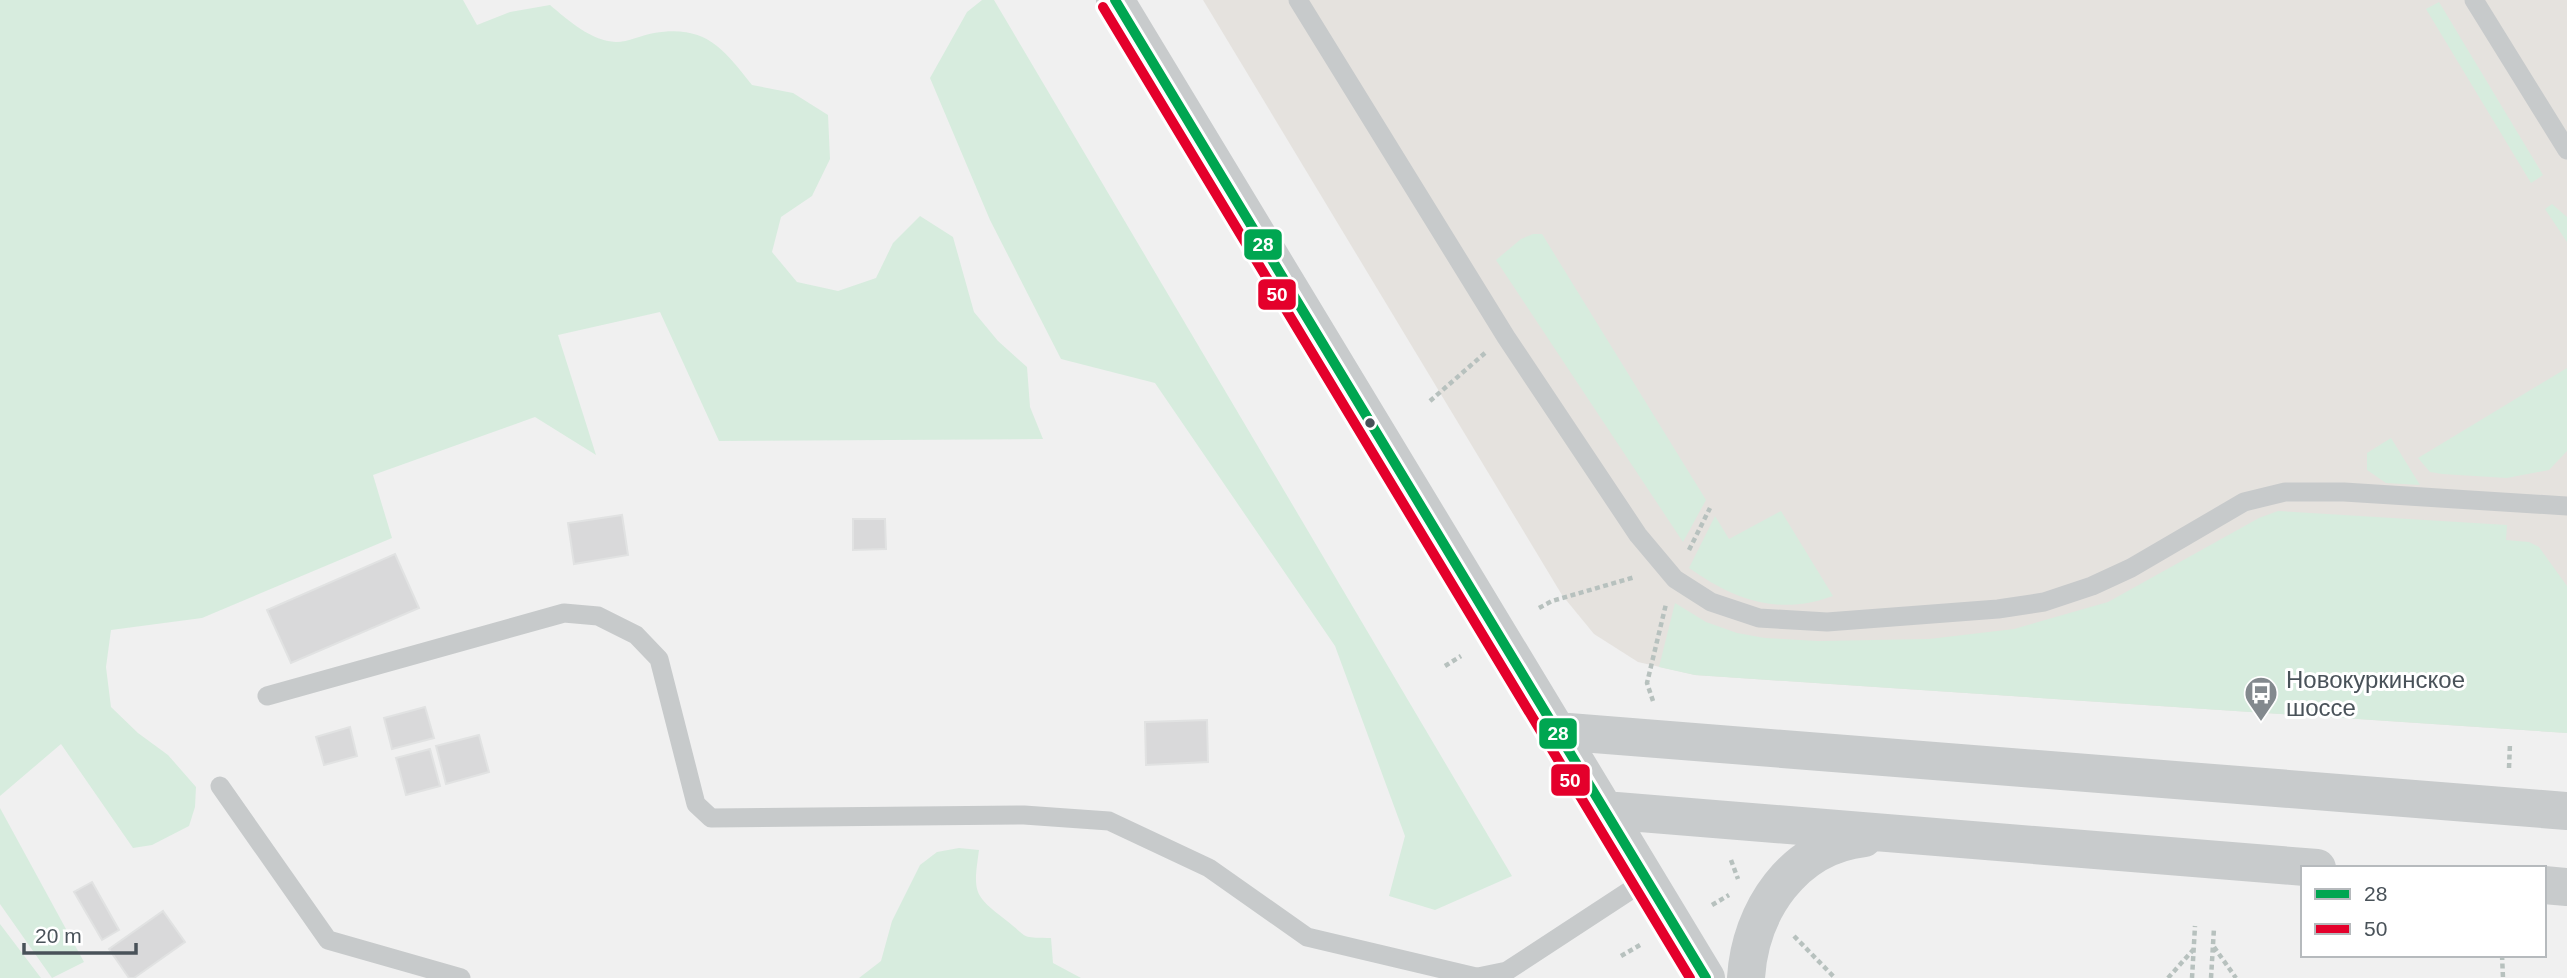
<svg xmlns="http://www.w3.org/2000/svg" width="2567" height="978" font-family="Helvetica,sans-serif">
<style>
.commercial{fill:#e5e2de}
.green{fill:#d7ecde}
.building{fill:#d9d9da;stroke:#e1e2e2;stroke-width:2}
.lines{fill:none;stroke-linecap:round;stroke-linejoin:round}
.path{stroke:#b7c1be;stroke-width:4.5;stroke-dasharray:5 3.5;stroke-linecap:butt}
.service{stroke:#c7cacb;stroke-width:19}
.secondary{stroke:#c8cbcc;stroke-width:38}
.bus-1-casing{stroke:#fff;stroke-width:16}
.bus-2-casing{stroke:#fff;stroke-width:16}
.bus-1{stroke:#00a651;stroke-width:10}
.bus-2{stroke:#e4002b;stroke-width:10}
.bus-dot{fill:#495259;stroke:#fff;stroke-width:2.5}
.labels{text-anchor:middle;dominant-baseline:central;stroke-width:6;stroke-linejoin:round;paint-order:stroke}
.poi-label{font-size:24px;fill:#495259;stroke:#fff;text-anchor:start}
.line-badge{stroke:#fff;stroke-width:2.5}
.badge-label{font-size:19px;text-anchor:middle;font-weight:bold;fill:#fff}
</style>
<rect width="100%" height="100%" fill="#f0f0f0"/>
<path class="commercial" d="M1203,0H2567V733L1695,675L1638,662L1594,634L1562,595Z"/>
<path class="green" d="M0,0H463L477,25L510,12L550,5C568,20 591,41 616,42C628,42 642,35 654,33C705,25 722,47 752,85L793,93L828,115L830,159L812,196L781,217L772,252L797,282L838,291L876,278L893,243L920,216L953,237L974,312L998,341L1027,367L1030,407L1043,439L719,441L660,312L558,335L596,455L535,417L373,475L392,538L202,618L111,630L106,667L111,707L138,733L168,755L196,787L195,807L189,826L152,845L133,848L61,744L0,796Z
M982,0H994L1512,876L1435,910L1389,896L1405,836L1335,646L1155,383L1061,359L990,220L930,78L967,12Z
M2439,2L2543,175L2531,183L2426,9Z
M2552,204L2567,217V242L2545,209Z
M1533,234H1542L1706,500L1683,542L1496,260L1521,239Z
M2567,368V451L2549,470L2507,478L2442,474L2430,472L2418,458Z
M2391,438L2420,485L2386,483L2367,470V453Z
M1781,511L1833,596C1778,616 1735,600 1689,568L1715,516L1729,539Z
M2278,511L2507,525L2506,540L2529,542L2539,547L2567,586V733L1695,675L1659,667L1675,603L1706,622L1737,633L1765,638L1818,641L1929,639L2014,629L2108,602L2259,518Z
M0,808L84,962L52,978L0,904Z
M959,848L979,850C973,893 973,895 1007,921C1030,939 1019,937 1051,938L1053,963L1081,978H859L881,961L892,921L920,865L937,852Z
M0,924L41,978H0Z"/>
<path class="building" d="M622,515L628,555L574,564L568,523Z
M853,519H885L886,549L853,550Z
M395,554L419,608L291,663L267,610Z
M425,707L434,738L392,749L384,718Z
M1207,720L1208,762L1146,765L1145,722Z
M350,727L357,756L324,765L316,737Z
M479,735L489,772L446,784L436,746Z
M430,749L440,786L406,795L396,758Z
M92,882L119,930L102,940L74,892Z
M163,911L185,942L134,978H129L109,949Z"/>
<g class="lines">
<path class="path" d="M1430,401L1485,353
M1689,550L1710,508
M1539,608L1552,601L1635,577
M1445,666L1461,656
M1653,701L1647,683L1666,604
M2509,768L2510,743
M1731,860L1738,879
M1712,905L1729,895
M1794,936L1835,978
M2214,947L2236,978
M2502,955L2503,978
M1621,956L1640,945
M2168,978L2193,950
M2192,978L2195,926
M2211,978L2214,928"/>
<path class="service" d="M1298,0L1506,337L1638,535L1675,579L1711,602L1759,618L1827,622L1998,609L2044,602L2092,586L2131,568L2244,502L2285,492H2344L2567,506
M2474,0L2567,150
M267,696L564,613L598,616L636,635L659,659L696,804L711,818L1024,815L1109,821L1209,868L1307,937L1476,977
M220,786L328,940L461,978
M1473,978L1507,971L1646,880"/>
<path class="secondary" d="M1115,0L1706,978
M1556,731L2567,811
M1604,810L2317,868
M2544,885L2567,887
M1746,978C1750,911 1793,846 1864,838"/>
<defs>
<path id="bus-1" d="M1115,0L1706,978"/>
<path id="bus-2" d="M1103,7L1690,978"/>
</defs>
<use href="#bus-1" class="bus-1-casing"/>
<use href="#bus-2" class="bus-2-casing"/>
<use href="#bus-1" class="bus-1"/>
<use href="#bus-2" class="bus-2"/>
</g>
<defs>
<symbol id="bus-pin" viewBox="-11 -11 22 30"><path d="M0 17L-7.5 6A9.5 9.5 0 1 1 7.5 6Z" fill="#83898e" stroke="#fff"/><path d="M-5-6H5V4H4V6H2V4H-2V6H-4V4H-5ZM-3.5-4V0h7V-4ZM-3.5 1.2v1.5H-2V1.2ZM2 1.2v1.5H3.5V1.2Z" fill="#fff"/></symbol>
</defs>
<g fill-rule="evenodd">
<use href="#bus-pin" x="2242" y="674" width="38" height="52"/>
</g>
<circle class="bus-dot" cx="1370" cy="423" r="6"/>
<g class="labels">
<g class="poi-label">
<text x="2286" y="679">Новокуркинское<tspan x="2286" dy="28">шоссе</tspan></text>
</g>
</g>
<g class="line-badge">
<rect x="1243" y="228" width="40" height="33" rx="7" fill="#00a651"/>
<rect x="1257" y="278" width="40" height="33" rx="7" fill="#e4002b"/>
<rect x="1538" y="717" width="40" height="33" rx="7" fill="#00a651"/>
<rect x="1550" y="763" width="41" height="34" rx="7" fill="#e4002b"/>
</g>
<g class="badge-label">
<text x="1263" y="251">28</text>
<text x="1277" y="301">50</text>
<text x="1558" y="740">28</text>
<text x="1570" y="787">50</text>
</g>
<rect x="2301" y="866" width="245" height="91" fill="#ffffff" stroke="#b6babd" stroke-width="2"/>
<rect x="2315" y="889" width="35" height="10" fill="#00a651" stroke="#b6babd" stroke-width="2"/>
<text x="2364" y="901" font-size="21" fill="#495259">28</text>
<rect x="2315" y="924" width="35" height="10" fill="#e4002b" stroke="#b6babd" stroke-width="2"/>
<text x="2364" y="936" font-size="21" fill="#495259">50</text>
<path d="M24 943v10h112v-10" fill="none" stroke="#495259" stroke-width="3.5"/>
<text x="35" y="943" font-size="21" fill="#495259" stroke="#ffffff" stroke-width="5" paint-order="stroke">20 m</text>
</svg>
